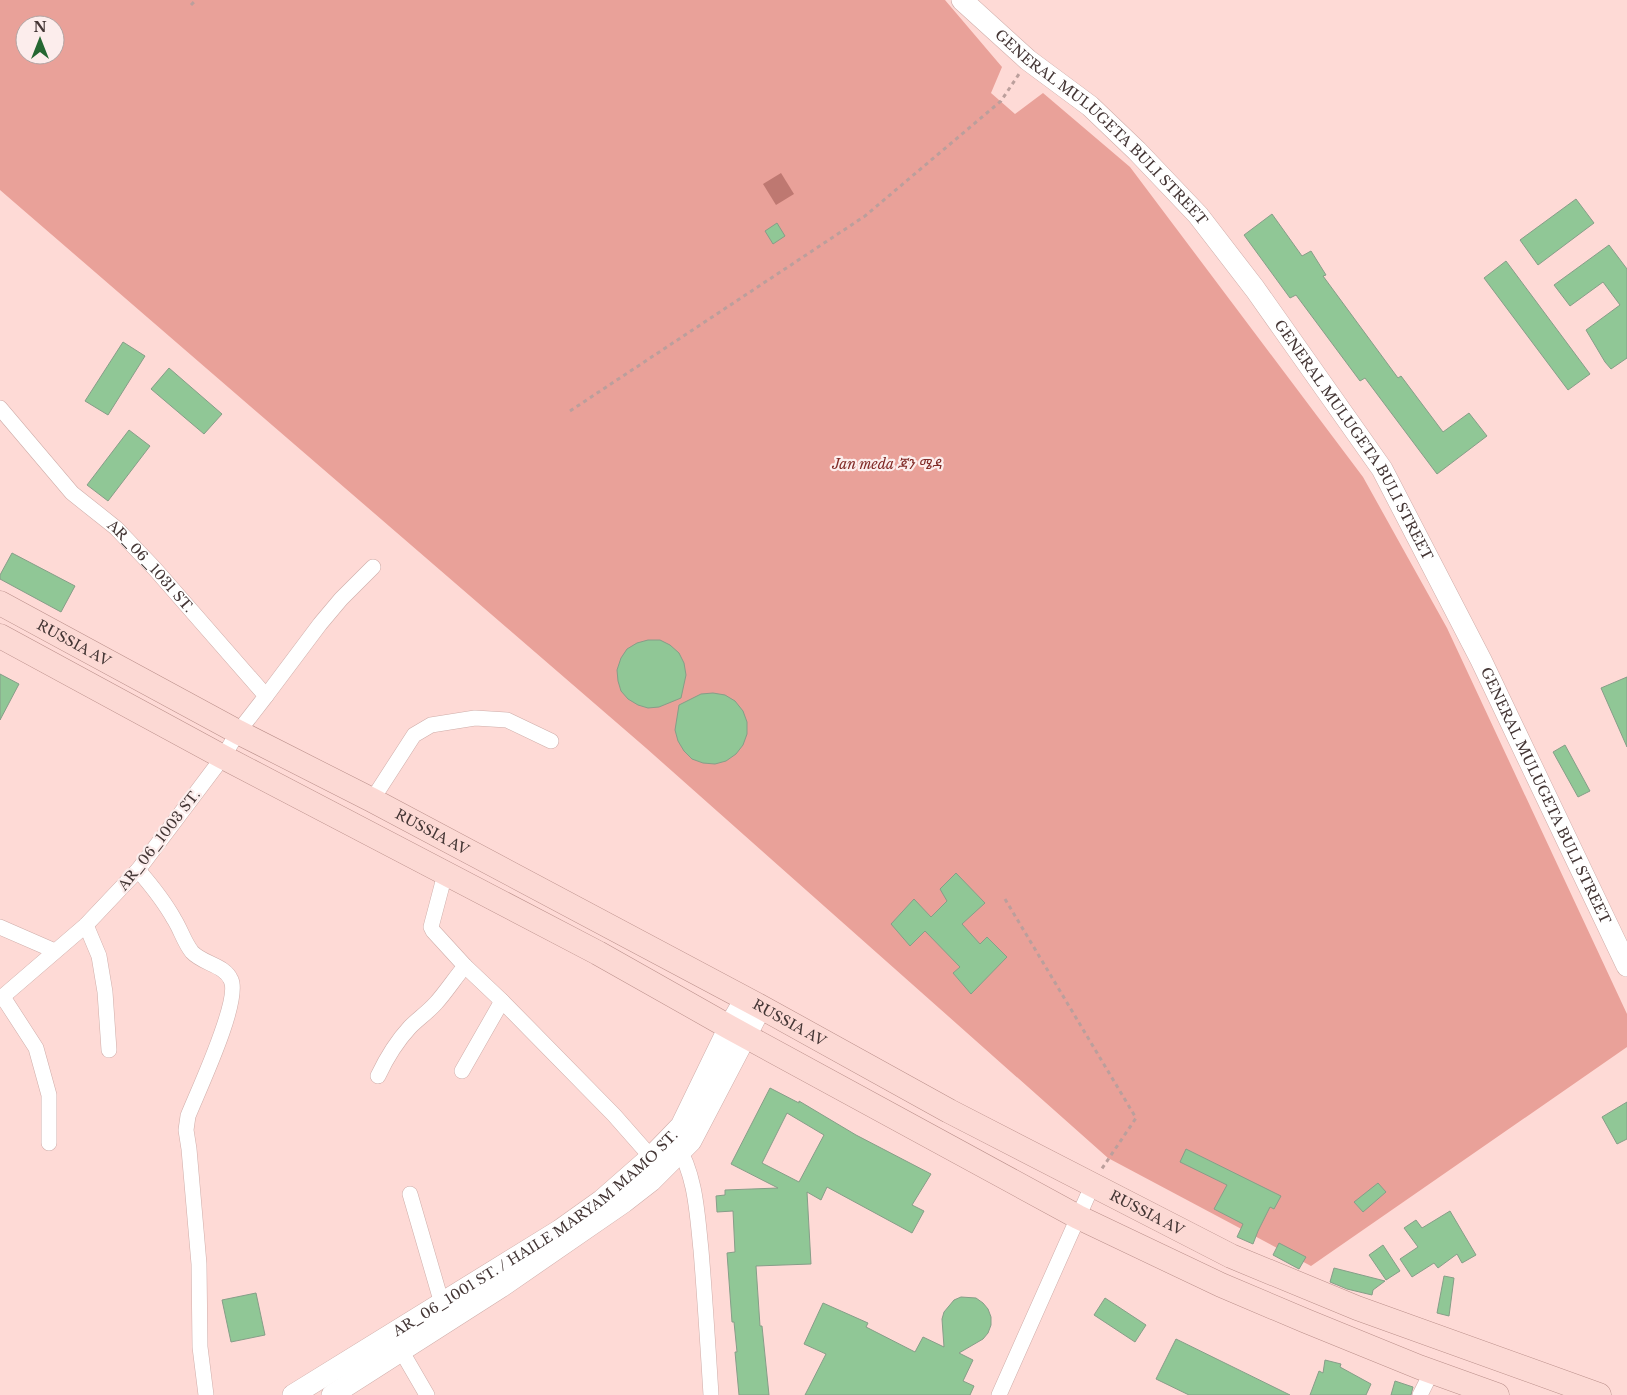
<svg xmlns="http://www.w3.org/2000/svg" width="1627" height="1395" font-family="'Libre Baskerville','Noto Sans Ethiopic',serif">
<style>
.green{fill:#e9a199;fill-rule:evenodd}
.water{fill:#be7871}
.building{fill:#90c796;stroke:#869e88;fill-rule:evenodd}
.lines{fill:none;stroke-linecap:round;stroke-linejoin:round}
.street-casing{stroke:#cfada9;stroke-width:16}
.secondary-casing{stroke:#cfada9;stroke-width:22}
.primary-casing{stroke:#ba8f8a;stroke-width:25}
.path{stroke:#bb9f9c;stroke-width:3;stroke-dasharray:4 4;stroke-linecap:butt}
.street{stroke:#fff;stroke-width:15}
.secondary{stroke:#fff;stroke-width:21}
.primary{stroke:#fcd9d4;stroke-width:24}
.labels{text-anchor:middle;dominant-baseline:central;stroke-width:4.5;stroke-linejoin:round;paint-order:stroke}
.street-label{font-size:14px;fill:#443635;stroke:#fcedec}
.park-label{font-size:14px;font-style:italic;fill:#812b27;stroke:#fcedec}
</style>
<rect width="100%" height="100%" fill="#fedad6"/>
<path class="green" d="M0,0H945L1002,67L991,93L1015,114L1043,93L1130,167L1363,477L1447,628L1627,1014V1047L1311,1266L1108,1158L646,748L0,190ZM25,25H55V55H25Z"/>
<path class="water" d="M781,173L794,194L776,205L763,184Z"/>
<path class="building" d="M1576,199L1594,223L1538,265L1520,240Z
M1272,214L1302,256L1311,251L1326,275L1323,276L1398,378L1401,376L1443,432L1469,413L1487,436L1437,474L1365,378L1360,381L1296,295L1290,298L1244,235Z
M777,223L785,236L773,244L765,231Z
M1609,245L1627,269V358L1611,369L1605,362L1586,330L1620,305L1603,282L1570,306L1554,285Z
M1506,261L1590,374L1568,390L1484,278Z
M123,342L145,356L108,415L85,401Z
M169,368L222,414L204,434L151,389Z
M129,430L150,446L108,501L87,485Z
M12,553L75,586L61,612L0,579V575Z
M648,640H660L670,645L679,653L684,663L686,675L681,698L659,707L648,708L638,705L628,699L621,691L618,681L617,670L621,658L627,649L637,643Z
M0,674L19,684L0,720Z
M1627,677V747L1601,688Z
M713,693L725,695L735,701L743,711L747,722V734L743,745L736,754L726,761L715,764L703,763L692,759L684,751L678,741L675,730L679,705L701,694Z
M1565,745L1590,791L1578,797L1553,752Z
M956,873L985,903L962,924L980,944L987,937L1007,957L971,994L953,973L960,967L925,931L910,946L891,924L914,899L931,917L947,901L940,889Z
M770,1088L799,1103V1101L856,1135L931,1174L912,1205L924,1211L912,1233L827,1187L821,1200L807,1192L811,1264L756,1266L760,1326H762L769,1395H739L735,1352H737L734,1322H732L727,1253L735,1252L733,1211L717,1212L716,1196L725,1195V1190L778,1188L731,1164ZM787,1113L824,1135L799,1182L762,1163Z
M1627,1102V1139L1617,1144L1602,1117Z
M1186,1149L1281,1196L1274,1209L1270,1207L1258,1231L1253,1244L1237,1237L1243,1224L1214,1209L1227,1185L1180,1162Z
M1378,1183L1386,1192L1363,1212L1354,1202Z
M1450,1211L1476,1255L1462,1263L1457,1254L1438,1268L1434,1263L1412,1277L1400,1259L1418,1247L1404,1228L1416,1220L1422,1228Z
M1279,1243L1306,1257L1299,1269L1273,1255Z
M1383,1245L1400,1271L1386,1280L1369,1255Z
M1334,1268L1385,1281L1373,1290L1372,1295L1347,1289L1330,1282Z
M1444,1276L1454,1278L1449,1316L1437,1313Z
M256,1293L265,1335L231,1342L222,1300Z
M961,1297L976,1298L983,1303L988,1309L991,1317V1325L988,1333L983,1339L959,1353L973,1360L963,1381L974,1386L970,1395H805L826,1354L804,1344L823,1303L868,1323L866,1327L915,1352L923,1337L944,1347L942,1319L944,1312L954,1300Z
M1105,1298L1146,1325L1135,1342L1094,1315Z
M1176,1339L1290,1395H1189L1156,1379Z
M1325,1360L1341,1364L1340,1367L1371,1384L1366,1395H1310L1319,1371L1323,1373Z
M1395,1381L1413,1387L1411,1395H1391Z"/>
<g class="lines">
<defs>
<g id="street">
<path id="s1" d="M0,408L72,493L116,528L155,569L266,696L238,732L223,757L138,870L86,925L0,999"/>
<path d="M266,696L320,624L341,599L373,567"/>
<path d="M372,800L414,735L431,725L475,718L507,720L551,741"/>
<path d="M138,870C151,885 164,901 174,919C181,930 184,942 192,952C203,964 225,965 231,980C241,1001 197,1093 188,1116L186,1130L189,1149L199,1264L200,1347L206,1395"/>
<path d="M445,874L431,927L433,931L465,966L502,1001L614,1115L651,1157"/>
<path d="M86,925L99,956L105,992L109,1050"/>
<path d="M0,927L55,951"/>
<path d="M3,997L36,1048L49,1095V1143"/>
<path d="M462,1071L502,1001"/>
<path d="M378,1076C386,1059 397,1041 410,1027C418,1019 428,1012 436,1003C446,992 455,978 465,966"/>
<path d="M676,1143C696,1176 697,1213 701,1250C705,1298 708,1347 711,1395"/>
<path d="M410,1194L442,1304"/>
<path d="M398,1341L402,1352L427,1395"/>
<path d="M999,1395L1092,1186"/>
<path d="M1420,1395L1432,1371"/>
</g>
<g id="secondary">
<path id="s2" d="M962,0L1028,60L1090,106L1137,151L1198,215L1255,289L1382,469L1481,660L1627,966"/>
<path id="s3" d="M293,1395L560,1230L602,1200L651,1157L681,1126L729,1027L745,999"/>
<path d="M332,1395L501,1287L624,1202L651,1181L691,1141L761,1007"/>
</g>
<g id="primary">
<path id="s4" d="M0,603L238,732L372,800L761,1007L949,1111L1231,1256L1357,1308L1599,1395"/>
<path d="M0,636L223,757L598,953L729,1027L1078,1217L1221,1285L1306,1321L1419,1367L1497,1395"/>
</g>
</defs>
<use href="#street" class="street-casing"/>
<use href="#secondary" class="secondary-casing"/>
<use href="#primary" class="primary-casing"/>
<path class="path" d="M191,5L196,0
M570,411L865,216L1001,101L1019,74
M1005,899L1136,1118L1101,1170"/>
<use href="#street" class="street"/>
<use href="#secondary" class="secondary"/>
<use href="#primary" class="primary"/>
</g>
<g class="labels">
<g class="street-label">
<text stroke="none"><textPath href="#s2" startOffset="189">GENERAL MULUGETA BULI STREET</textPath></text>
<text stroke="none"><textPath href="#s2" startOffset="594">GENERAL MULUGETA BULI STREET</textPath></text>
<text stroke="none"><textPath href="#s1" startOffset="219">AR_06_1031 ST.</textPath></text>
<text stroke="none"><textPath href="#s4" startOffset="84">RUSSIA AV</textPath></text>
<text stroke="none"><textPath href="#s2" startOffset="999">GENERAL MULUGETA BULI STREET</textPath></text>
<text stroke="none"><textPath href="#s4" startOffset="489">RUSSIA AV</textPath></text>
<text transform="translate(159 840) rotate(-52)">AR_06_1003 ST.</text>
<text stroke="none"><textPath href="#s4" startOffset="894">RUSSIA AV</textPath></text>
<text stroke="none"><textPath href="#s4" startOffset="1299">RUSSIA AV</textPath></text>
<text stroke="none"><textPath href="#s3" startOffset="292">AR_06_1001 ST. / HAILE MARYAM MAMO ST.</textPath></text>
</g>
<g class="park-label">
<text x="887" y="464">Jan meda ጃን ሜዳ</text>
</g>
</g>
<g transform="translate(40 40)"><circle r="24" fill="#fcedec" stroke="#b2a4a3"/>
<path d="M0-4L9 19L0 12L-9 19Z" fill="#256732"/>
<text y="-8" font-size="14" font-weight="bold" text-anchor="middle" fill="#443635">N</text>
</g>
</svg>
